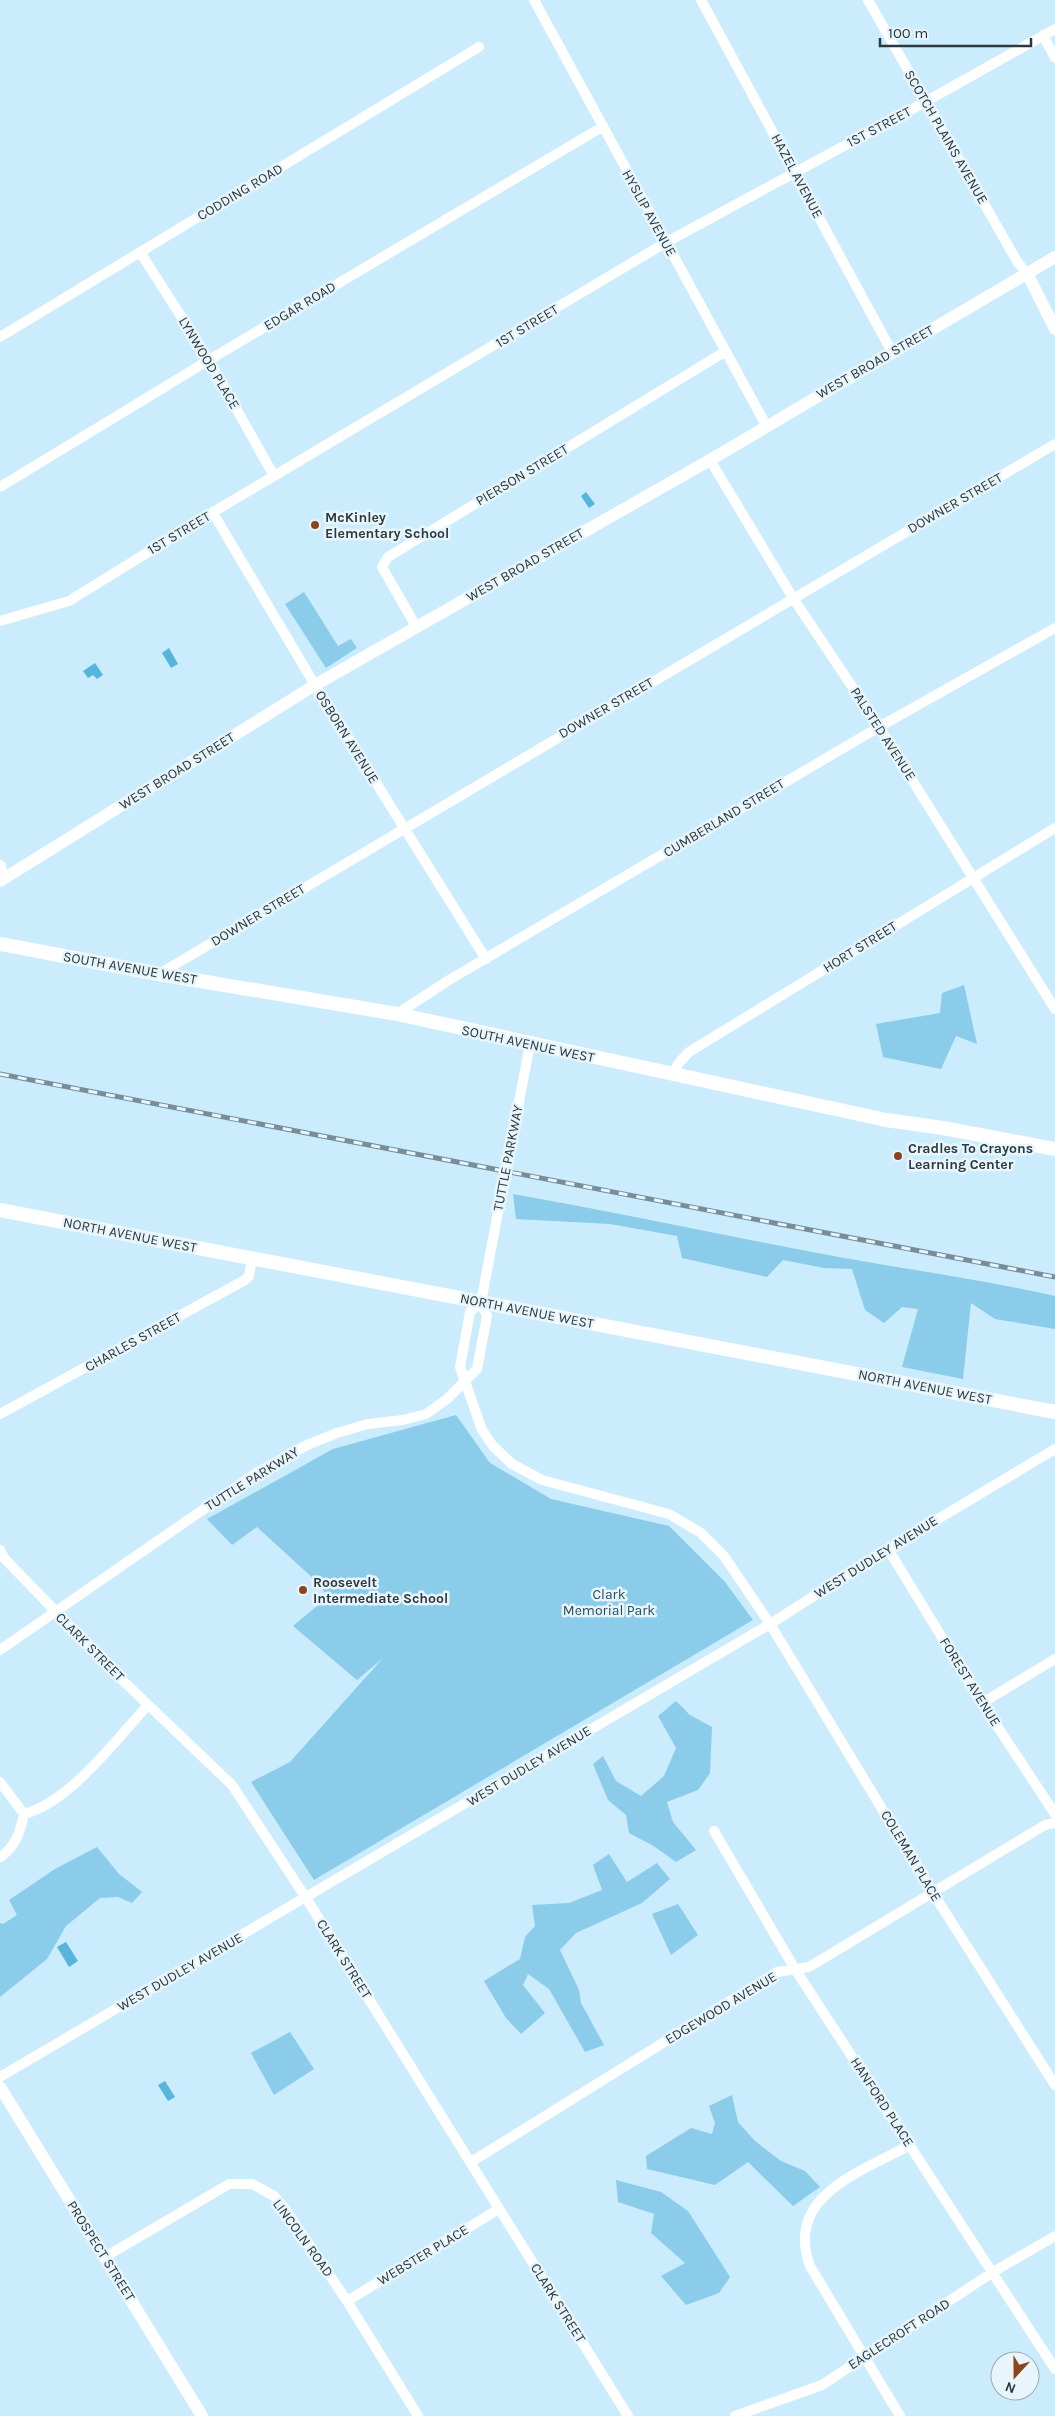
<svg xmlns="http://www.w3.org/2000/svg" width="1055" height="2416" font-family="Karla,sans-serif">
<style>
.green{fill:#8accea}
.water{fill:#57b5dc}
.lines{fill:none;stroke-linecap:round;stroke-linejoin:round}
.minor{stroke:#fff;stroke-width:10}
.tertiary{stroke:#fff;stroke-width:12}
.secondary{stroke:#fff;stroke-width:14}
.rail-casing{stroke:#768e99;stroke-width:5}
.rail{stroke:#e8f6fc;stroke-width:3;stroke-dasharray:9;stroke-linecap:butt}
.poi-dot{fill:#8a451c;stroke:#e8f6fc;stroke-width:2}
.labels{text-anchor:middle;dominant-baseline:central;stroke-width:5;stroke-linejoin:round;paint-order:stroke}
.street-label{font-size:14px;fill:#2b393f;stroke:#e8f6fc}
.poi-label{font-size:14px;font-weight:bold;fill:#2b393f;stroke:#e8f6fc;text-anchor:start}
.park-label{font-size:14px;fill:#254e5f;stroke:#e8f6fc}
</style>
<rect width="100%" height="100%" fill="#caecfc"/>
<path class="green" d="M304,592L338,646L351,639L357,648L326,668L285,604Z
M964,985L977,1044L956,1036L941,1069L883,1057L876,1024L940,1013L942,993Z
M513,1194C622,1213 730,1237 839,1257C911,1270 984,1280 1055,1296V1329L995,1319L971,1303L963,1379L902,1367L918,1309L902,1307L884,1323L865,1310L852,1269L824,1268L783,1260L767,1277L682,1258L677,1236L610,1224L516,1219Z
M456,1415L490,1463L551,1499L669,1526L725,1582L753,1620L314,1880L251,1782L290,1762L383,1658L357,1680L293,1626L328,1597L316,1581L257,1527L232,1545L207,1519L333,1449Z
M676,1701L690,1715L712,1727L710,1773L698,1790L667,1802L673,1822L696,1850L676,1862L652,1845L629,1833L626,1815L608,1800L593,1764L603,1756L616,1781L641,1796L664,1776L676,1748L658,1716Z
M97,1847L119,1874L142,1892L132,1903L118,1897L100,1898L66,1926L47,1959L0,1997V1923L3,1924L17,1915L9,1900L55,1869Z
M609,1854L627,1882L657,1863L670,1879L642,1903L576,1933L560,1950L579,1990L581,2003L604,2045L585,2052L549,1989L528,1974L523,1985L545,2013L521,2034L506,2018L484,1981L520,1959L525,1937L535,1926L532,1905L569,1903L602,1890L593,1865Z
M678,1904L698,1935L671,1955L652,1914Z
M290,2032L314,2069L274,2095L251,2053Z
M732,2095L738,2122L755,2141L781,2161L805,2171L820,2187L793,2206L748,2162L715,2185L647,2169L646,2156L691,2128L712,2134L715,2123L709,2106Z
M616,2180L661,2192L688,2211L730,2277L719,2293L686,2305L661,2276L685,2263L651,2233L654,2214L618,2202Z"/>
<path class="water" d="M586,492L595,504L589,508L581,496Z
M169,648L178,664L171,668L162,653Z
M95,663L103,675L97,679L93,675L88,678L83,671Z
M66,1942L78,1961L69,1967L57,1947Z
M165,2081L175,2097L168,2101L158,2085Z"/>
<g class="lines">
<path class="minor" d="M534,0L766,425
M701,0L892,352
M868,0L1018,263L1027,273
M1043,35L1055,58
M140,252L209,360L274,476
M0,337L479,47
M710,460L793,598L879,727L1055,1009
M0,487L209,360L602,127
M213,513L315,685L486,959
M0,621L69,601L205,517L665,243L925,102L1055,29
M417,628L382,567L388,557L726,351
M159,974L1055,444
M397,1014L449,980L879,727L1055,628
M673,1074L678,1064L689,1052L1055,828
M481,1302L470,1312L460,1367L482,1430L493,1446L512,1464L542,1480L669,1514L701,1533L724,1556L770,1624L933,1893L1055,2085
M0,1414L245,1280L249,1276L252,1259
M888,1549L982,1703L1055,1814
M0,1550L4,1558L118,1676L232,1785L306,1898L628,2416
M0,1650L256,1473L307,1445L337,1433L368,1424L403,1420L426,1414L447,1399L477,1369L487,1316L481,1302L530,1044
M982,1703L1055,1659
M0,1782L24,1814C70,1802 116,1740 148,1705
M714,1831L795,1969L1055,2369
M1,1857C16,1845 20,1833 24,1814
M0,2077L770,1624L888,1549L1055,1449
M471,2162L777,1972L809,1967L1045,1825L1055,1823
M105,2257L229,2184H252L274,2196L284,2207L347,2301L418,2416
M347,2301L499,2209
M735,2416L822,2385L993,2272L1055,2236
M900,2416L810,2266C784,2196 861,2172 910,2145"/>
<path class="tertiary" d="M1027,273L1055,329
M0,866L2,880
M0,881L315,685L710,460L1055,257
M0,2087L202,2416"/>
<path class="secondary" d="M0,944L159,974L397,1014L886,1120L943,1128L1055,1149
M0,1210L1055,1412"/>
<defs>
<path id="rail" d="M0,1074L1055,1277"/>
</defs>
<use href="#rail" class="rail-casing"/>
<use href="#rail" class="rail"/>
</g>
<g class="poi-dot">
<circle cx="315" cy="525" r="5"/>
<circle cx="898" cy="1156" r="5"/>
<circle cx="303" cy="1590" r="5"/>
</g>
<g class="labels">
<g class="street-label">
<text transform="translate(879 127) rotate(-28)">1ST STREET</text>
<text transform="translate(946 137) rotate(60)">SCOTCH PLAINS AVENUE</text>
<text transform="translate(797 176) rotate(62)">HAZEL AVENUE</text>
<text transform="translate(240 192) rotate(-31)">CODDING ROAD</text>
<text transform="translate(649 213) rotate(61)">HYSLIP AVENUE</text>
<text transform="translate(300 306) rotate(-31)">EDGAR ROAD</text>
<text transform="translate(527 326) rotate(-31)">1ST STREET</text>
<text transform="translate(875 362) rotate(-30)">WEST BROAD STREET</text>
<text transform="translate(209 363) rotate(59)">LYNWOOD PLACE</text>
<text transform="translate(522 475) rotate(-31)">PIERSON STREET</text>
<text transform="translate(955 503) rotate(-30)">DOWNER STREET</text>
<text transform="translate(179 533) rotate(-31)">1ST STREET</text>
<text transform="translate(525 565) rotate(-30)">WEST BROAD STREET</text>
<text transform="translate(606 708) rotate(-30)">DOWNER STREET</text>
<text transform="translate(883 734) rotate(57)">PALSTED AVENUE</text>
<text transform="translate(347 737) rotate(58)">OSBORN AVENUE</text>
<text transform="translate(177 771) rotate(-32)">WEST BROAD STREET</text>
<text transform="translate(724 818) rotate(-31)">CUMBERLAND STREET</text>
<text transform="translate(258 915) rotate(-31)">DOWNER STREET</text>
<text transform="translate(860 947) rotate(-32)">HORT STREET</text>
<text transform="translate(130 968) rotate(10)">SOUTH AVENUE WEST</text>
<text transform="translate(528 1044) rotate(12)">SOUTH AVENUE WEST</text>
<text transform="translate(508 1158) rotate(-79)">TUTTLE PARKWAY</text>
<text transform="translate(130 1235) rotate(11)">NORTH AVENUE WEST</text>
<text transform="translate(527 1311) rotate(11)">NORTH AVENUE WEST</text>
<text transform="translate(133 1342) rotate(-29)">CHARLES STREET</text>
<text transform="translate(925 1387) rotate(11)">NORTH AVENUE WEST</text>
<text transform="translate(252 1479) rotate(-32)">TUTTLE PARKWAY</text>
<text transform="translate(876 1557) rotate(-32)">WEST DUDLEY AVENUE</text>
<text transform="translate(90 1647) rotate(45)">CLARK STREET</text>
<text transform="translate(970 1682) rotate(58)">FOREST AVENUE</text>
<text transform="translate(529 1766) rotate(-31)">WEST DUDLEY AVENUE</text>
<text transform="translate(911 1856) rotate(59)">COLEMAN PLACE</text>
<text transform="translate(344 1959) rotate(58)">CLARK STREET</text>
<text transform="translate(180 1972) rotate(-30)">WEST DUDLEY AVENUE</text>
<text transform="translate(721 2008) rotate(-31)">EDGEWOOD AVENUE</text>
<text transform="translate(882 2102) rotate(57)">HANFORD PLACE</text>
<text transform="translate(303 2238) rotate(54)">LINCOLN ROAD</text>
<text transform="translate(101 2251) rotate(58)">PROSPECT STREET</text>
<text transform="translate(423 2255) rotate(-31)">WEBSTER PLACE</text>
<text transform="translate(558 2303) rotate(58)">CLARK STREET</text>
<text transform="translate(899 2334) rotate(-33)">EAGLECROFT ROAD</text>
</g>
<g class="poi-label">
<text x="325" y="517">McKinley<tspan x="325" dy="16">Elementary School</tspan></text>
<text x="908" y="1148">Cradles To Crayons<tspan x="908" dy="16">Learning Center</tspan></text>
<text x="313" y="1582">Roosevelt<tspan x="313" dy="16">Intermediate School</tspan></text>
</g>
<g class="park-label">
<text x="609" y="1594">Clark<tspan x="609" dy="16">Memorial Park</tspan></text>
</g>
</g>
<g transform="translate(1015 2376) rotate(201)"><circle r="24" fill="#e8f6fc" stroke="#9caab0"/>
<path d="M0-4L9 19L0 12L-9 19Z" fill="#8a451c"/>
<text y="-8" font-size="14" font-weight="bold" text-anchor="middle" fill="#2b393f">N</text>
</g>
<path d="M880 38v8h151v-8" fill="none" stroke="#2b393f" stroke-width="2.5"/>
<text x="888" y="38" font-size="15" fill="#2b393f" stroke="#e8f6fc" stroke-width="4" paint-order="stroke">100 m</text>
</svg>
